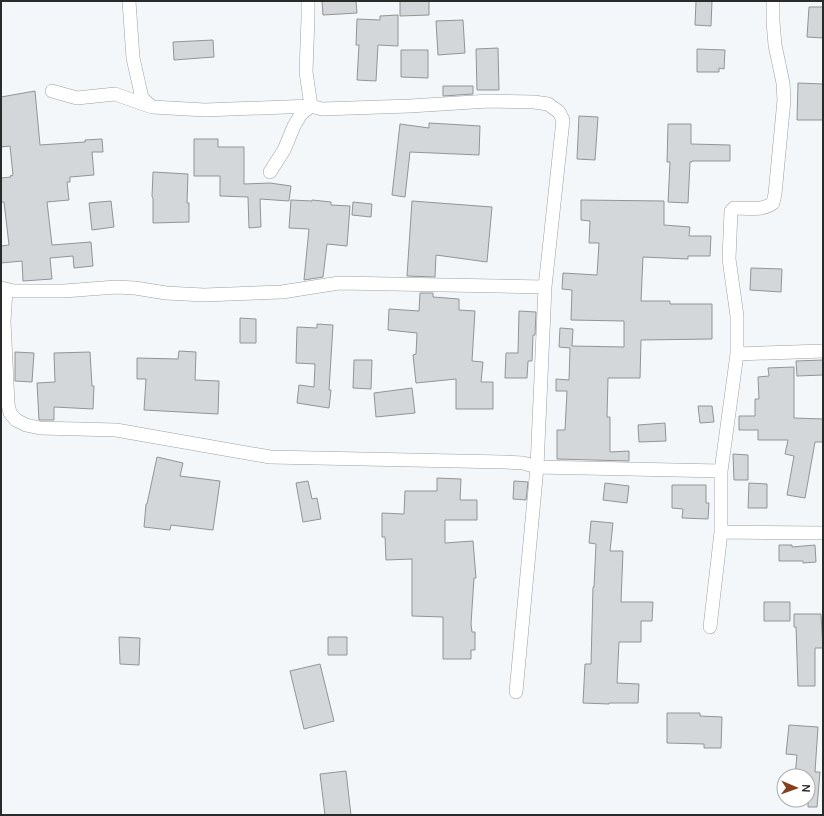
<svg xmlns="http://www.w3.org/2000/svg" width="824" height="816" font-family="Manrope,sans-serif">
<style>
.building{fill:#d4d7d9;stroke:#929496}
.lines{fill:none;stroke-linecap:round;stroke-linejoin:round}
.street-casing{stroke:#9da0a2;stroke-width:14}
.street{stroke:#fff;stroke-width:13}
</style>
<rect width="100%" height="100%" fill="#f4f7fa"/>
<path class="building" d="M322,1H356L357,13L323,15Z
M400,1H429V15L400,16Z
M696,1H712L711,26L695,25Z
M809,7H823V38L807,37Z
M398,15V46L378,45L376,81L357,80L359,45H356L357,19L380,20V16Z
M463,20L465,53L438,55L436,21Z
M213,40L214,57L174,60L173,42Z
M498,48L499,90H477L476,49Z
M697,49L725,50L724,69L719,68V72H697Z
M401,50H428V78L401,77Z
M798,83L823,84V120H797Z
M443,86H473V94L443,96Z
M35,91L40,145L85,142V140L102,139L103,152H92L94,175L70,177V182H67L69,200L47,202L52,245L91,242L93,266L74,268L73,256L50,258L52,279L23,281L22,261L1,263V246L9,245L4,202H1V178L11,177L10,176L13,175L10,146L1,147V97Z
M579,116L598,117L595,160L577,159Z
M429,123L480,126L479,155L410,152L405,197L392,195L400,124L429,128Z
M668,124H691V144L730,145V161H692V162H690L688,203L668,202L670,162H667Z
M194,139H218V147H244V184L270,183L291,186L289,201L260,199L261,227L249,228L248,197L220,196V176H194Z
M153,172L188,174L187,203H189V222L153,223V198L152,197Z
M291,200L312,201V200L331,202V205L350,206L347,246L327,244L323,277L304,280L309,229L289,228Z
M581,200L664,201V225L690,227L689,236H711L710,256H688V259L643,257L641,301H670V304H712V339L641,340L640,378H608L607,417H610V452L629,451V461L557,459V430H565L567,391H556V379L569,380L570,348L559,347L560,328L573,329L572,346L624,347V321L571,320L572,290L562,289L563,273L597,275L599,243H589L590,221L581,220Z
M111,201L114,227L92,230L89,203Z
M412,201L492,207L487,262L436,255L435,277L407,276Z
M353,202L372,204L371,217L352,215Z
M751,268L782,269L781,292L750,290Z
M420,293H433V297L459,299V310L475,311L472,361L483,362L481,382H493V409H456V379L416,383L413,355L416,354L417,333L388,330L389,309L419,311Z
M519,311L536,312L535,335H533L532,361H528L527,378H505L506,353H518Z
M240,318L256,319V343H240Z
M317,324L333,325L329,390H331L329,408L297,403L299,385L314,387L315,364L296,363L297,327L317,328Z
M179,351L196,352L195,380L219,381L218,414L144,410L146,379H137V358L178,359Z
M15,352L34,353L32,382L15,381Z
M90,352L92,386H94L93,409L54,407V420H39L37,383L55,382L54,353Z
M354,360H372L371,389L353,388Z
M823,360V375L797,376L796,361Z
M794,367V418L823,419V442H815L805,498L787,495L794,456L785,454L788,440H758V430H739V416H755V399H759L758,377L769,376L768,368Z
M412,388L415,413L376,417L374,393Z
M698,406H712L714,422L700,423Z
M665,423L666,441L639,442L638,425Z
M733,454L748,455V480H734Z
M157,457L183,463L180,476L220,481L213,530L171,525L170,530L144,527L146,504H147Z
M437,478L461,479L460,500H477V520H445V543L473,541L476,578H474L471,624L472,632H475V650H471V659H443V617L412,616V559L386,560L385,537H382V513L404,514L405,491H437Z
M308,481L312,499L317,498L321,519L303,522L296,483Z
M514,481L528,482L526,500L513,499Z
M605,483L629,486L627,503L603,500Z
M749,483L767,484V508H748Z
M672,485H706V503H709L708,519L682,518L683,509L672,508Z
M591,521L613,523L610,551H623L621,602H653L652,621H641V642H619L617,683L639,684L638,703H609V704L583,703L585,664H591L593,587H594L596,544L589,543Z
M779,545H792V547L815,545L816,562L803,563V561H779Z
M764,602H790V621H764Z
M794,614H821L823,648H815V686H798L796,627H794Z
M119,637L140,638L139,665L120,664Z
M328,637H347V655H328Z
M320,664L334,721L304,729L290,671Z
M667,713H700V716L722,717L721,748H704V744L667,743Z
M789,725L818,727L815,772H820L817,807H808V776H795L797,755L786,754Z
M346,771L351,815H325L320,774Z"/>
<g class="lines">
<defs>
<path id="street" d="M129,1L133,58L142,98L151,106
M308,1V18L306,72L311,106L322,109L410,106L489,101L534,102L548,104L559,112L563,120L545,287L537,467L516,692
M52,91L77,98L115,94L152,107L205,110L311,106
M270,172L284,150L294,126L301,114L311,106
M1,288L14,291H64L116,287L135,288L166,293L204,295L282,292L339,283L545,287
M6,290L4,321L8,404L10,413L16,420L26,425L40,428L116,430L270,457L504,462L523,463L537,467L721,471
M737,354L823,351
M721,532L823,533
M710,627L721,532V471L737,354V316L729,259L731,211L734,208C747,208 763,211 773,203L775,194L784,100L783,83L775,45L773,22V1"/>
</defs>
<use href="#street" class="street-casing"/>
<use href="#street" class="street"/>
</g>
<rect width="824" height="816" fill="none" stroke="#292b2b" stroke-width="4"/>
<g transform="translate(796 788) rotate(92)"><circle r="19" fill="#ffffff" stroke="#a9aaaa"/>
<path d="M0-3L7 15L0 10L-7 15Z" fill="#863f1d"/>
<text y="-6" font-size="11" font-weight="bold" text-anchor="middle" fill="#292b2b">N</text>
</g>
</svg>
